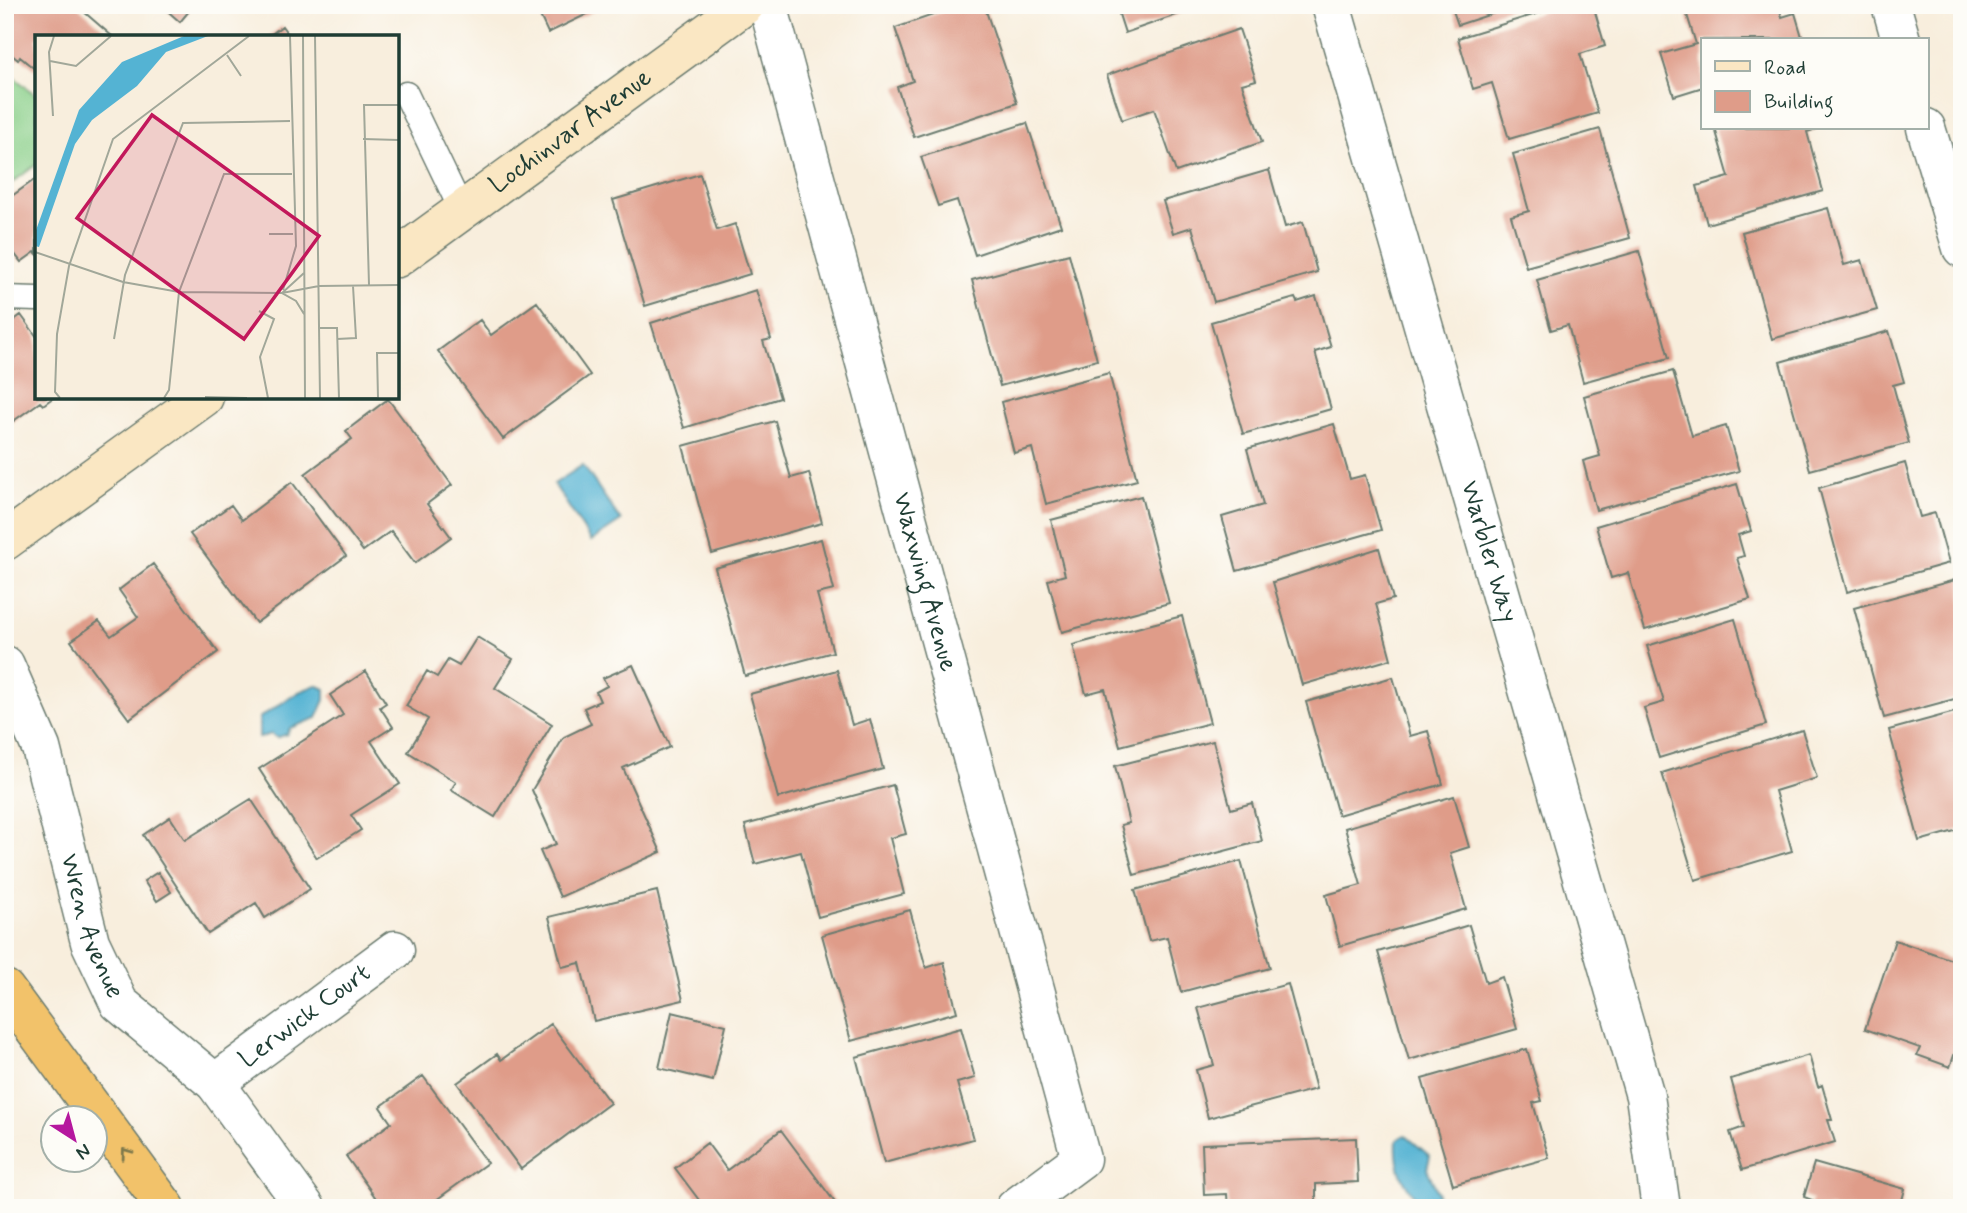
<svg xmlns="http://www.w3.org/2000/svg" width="1967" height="1213" font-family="Mynerve,sans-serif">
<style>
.green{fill:#89cf89;stroke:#54865e;stroke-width:2}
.water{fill:#54b3d3;stroke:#3a7884;stroke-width:2}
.building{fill:#df9c89}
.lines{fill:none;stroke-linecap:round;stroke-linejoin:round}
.lane-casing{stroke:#6b7b6f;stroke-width:27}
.street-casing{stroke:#6b7b6f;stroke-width:41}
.secondary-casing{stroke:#6b7b6f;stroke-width:41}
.highway-casing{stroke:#6b7b6f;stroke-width:41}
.lane{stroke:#fff;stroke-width:24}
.street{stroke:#fff;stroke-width:38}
.secondary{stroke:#fae7c3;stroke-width:38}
.highway{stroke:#f2c26a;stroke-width:38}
.oneway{stroke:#7e794c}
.labels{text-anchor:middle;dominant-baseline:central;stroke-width:7;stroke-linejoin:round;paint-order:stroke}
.street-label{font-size:26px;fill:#1f3d34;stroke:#fdfcf7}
.inset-road{fill:none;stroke:#a1a799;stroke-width:2}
.view{fill:#c2185b;fill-opacity:0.15;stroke:#c2185b;stroke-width:3.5}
.inset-edge{fill:none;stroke:#1f3d34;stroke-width:3.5}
</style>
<rect width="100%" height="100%" fill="#fdfcf7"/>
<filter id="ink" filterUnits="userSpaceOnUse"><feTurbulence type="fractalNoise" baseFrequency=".0143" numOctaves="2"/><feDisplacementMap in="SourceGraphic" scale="14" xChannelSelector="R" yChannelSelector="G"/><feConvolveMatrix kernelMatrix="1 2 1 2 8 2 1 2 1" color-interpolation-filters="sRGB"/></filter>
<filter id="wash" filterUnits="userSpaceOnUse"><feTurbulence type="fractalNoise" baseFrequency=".00686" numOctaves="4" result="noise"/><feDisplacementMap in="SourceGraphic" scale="28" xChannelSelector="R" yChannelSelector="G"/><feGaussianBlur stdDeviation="1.57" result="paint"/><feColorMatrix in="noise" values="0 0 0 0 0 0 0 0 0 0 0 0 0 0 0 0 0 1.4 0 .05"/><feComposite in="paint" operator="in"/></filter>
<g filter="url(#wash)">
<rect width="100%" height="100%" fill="#f8eedd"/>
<path class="green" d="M5,70L37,96V164L5,188Z"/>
<path class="water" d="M583,465L621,521L591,541L554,484Z
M316,685L325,689V700L317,718L290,728L287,734L277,738L271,734L259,738V718L299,692Z
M1405,1135L1430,1156L1427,1169L1438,1193L1434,1203L1428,1206L1421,1205C1403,1183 1395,1169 1397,1140Z"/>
<g id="blocks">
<path class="building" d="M5,5H76L113,37H37V71L20,57L18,60L5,49Z
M161,5H194L180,22Z
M535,5H606L548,33Z
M962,5H984L1017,103L914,137L897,87L913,81L895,28Z
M1116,5H1202V6L1125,33Z
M1451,5H1516V6L1458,25Z
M1565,5H1593L1605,46L1580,54L1598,113L1509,139L1492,83L1473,89L1458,38Z
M1684,5H1778L1782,17L1795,13L1803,40H1703V87L1674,96L1661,54L1696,44Z
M282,26L290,37H268Z
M1239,29L1256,80L1242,84L1262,142L1176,172L1154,109L1122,120L1107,75Z
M1027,123L1061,226L975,255L957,200L938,206L921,157Z
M1715,128H1820L1807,132L1823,191L1707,224L1697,186L1729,177Z
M1600,129L1630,238L1526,267L1511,216L1529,211L1513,154Z
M1269,170L1285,227L1303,222L1317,272L1214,302L1192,227L1173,233L1163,201Z
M700,174L717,230L735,224L750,274L645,306L613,200Z
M37,178V254L35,252L21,262L5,241L7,213L5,201Z
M1828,208L1844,265L1862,260L1877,310L1772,339L1742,232Z
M1639,251L1669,358L1583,382L1568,325L1551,330L1537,280Z
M1069,254L1097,360L1000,386L972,280Z
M756,290L771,339L763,341L780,398L684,428L651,323Z
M1316,296L1331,347L1315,352L1331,409L1243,434L1211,322L1295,298L1297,302Z
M537,302L590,375L503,439L438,351L480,320L491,335Z
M21,315L37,337V397H54L43,405L40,402L5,427V327Z
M1889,331L1904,382L1893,385L1909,443L1810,470L1780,362Z
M1673,371L1692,436L1726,426L1739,471L1596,510L1583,461L1600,456L1584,396Z
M1109,373L1137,480L1046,504L1032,448L1014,453L1001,402Z
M388,399L452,485L427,504L451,537L415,563L391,531L363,551L305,474L352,439L346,431Z
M775,421L791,478L809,473L822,523L712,554L683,446Z
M1334,424L1350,479L1365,475L1381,530L1237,571L1222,517L1263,505L1247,449Z
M1905,463L1920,517L1935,513L1949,563L1847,592L1819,488Z
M292,482L346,556L256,623L190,534L231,505L242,520Z
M1737,484L1751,531L1738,535L1744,556L1737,558L1750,599L1645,630L1628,573L1611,578L1596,526Z
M1141,496L1169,603L1062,632L1048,580L1065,575L1051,520Z
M821,539L834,590L817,594L833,652L745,676L715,568Z
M1379,548L1393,599L1376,604L1391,659L1302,685L1273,582Z
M153,564L218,652L129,719L71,641L99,621L111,636L138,617L119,590Z
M1962,578V635L1958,636L1962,651V697L1884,718L1854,608Z
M1182,616L1210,723L1120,746L1105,689L1086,694L1073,645Z
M1735,619L1766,725L1659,758L1644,708L1664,702L1647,646Z
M477,637L513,659L495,688L552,724L495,817L451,790L456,782L408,752L428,719L406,706L427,671L437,677L448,660L459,666Z
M633,665L670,747L623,768L661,852L560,897L540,851L556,844L532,790L564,737L591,724L584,708L600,701L596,692L607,686L603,678Z
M837,670L852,725L870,719L883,769L778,798L750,694Z
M366,671L386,703L380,707L393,727L371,741L400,784L351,815L361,830L317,858L259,769L343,715L330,695Z
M1393,677L1410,736L1428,731L1443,784L1338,815L1306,702Z
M1962,710V829L1919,841L1889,730Z
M1802,730L1817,778L1775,791L1792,851L1695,880L1662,773Z
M1213,741L1231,809L1252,803L1262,841L1134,875L1121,825L1129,823L1115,766Z
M893,785L906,834L890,838L904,894L818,917L801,852L755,864L745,825Z
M1454,796L1469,847L1450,853L1466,909L1340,946L1326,895L1361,885L1345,828Z
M251,799L310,889L265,918L256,903L208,934L143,835L170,817L185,840Z
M1241,861L1270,968L1181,992L1167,937L1149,941L1135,890Z
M158,872L171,892L157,901L144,881Z
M657,891L683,1000L594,1021L580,963L562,967L549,917Z
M910,910L926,968L944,962L957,1012L851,1041L822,935Z
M1469,925L1486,983L1502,977L1517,1029L1409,1060L1378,952Z
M1895,940L1955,961L1959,949L1962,950V1032L1950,1067L1917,1055L1920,1048L1865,1029Z
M1288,984L1316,1089L1208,1118L1196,1070L1214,1065L1198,1008Z
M672,1012L726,1025L713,1081L659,1068Z
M551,1024L610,1103L521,1169L457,1083L497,1054L501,1060Z
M961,1028L975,1078L957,1083L973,1139L884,1163L856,1057Z
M1527,1049L1542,1101L1533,1103L1549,1158L1453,1185L1422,1079Z
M1809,1055L1818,1087L1822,1085L1832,1120H1828L1835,1142L1742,1170L1730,1132L1744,1127L1731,1079Z
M423,1076L487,1163L425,1208H383L346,1156L391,1123L380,1107Z
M781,1130L839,1208H705L675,1168L707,1143L727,1170Z
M1356,1138L1358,1182L1316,1184V1208H1228L1227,1194L1204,1195L1202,1144Z
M1814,1163L1905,1189L1900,1208H1809L1812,1200L1804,1197Z"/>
</g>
</g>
<g filter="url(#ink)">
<use href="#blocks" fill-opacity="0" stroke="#6b7b6f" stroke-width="2"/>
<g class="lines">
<defs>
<path id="lane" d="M406,94L462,211
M5,298L37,299"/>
<g id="street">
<path id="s1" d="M768,5L1081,1159L1015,1208"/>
<path id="s2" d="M1331,5L1645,1096L1661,1208"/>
<path d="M1891,5L1901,40"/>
<path d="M1926,128L1962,248"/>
<path id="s3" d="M5,665L41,748L90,942L119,1003L215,1083L306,1208"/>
<path id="s4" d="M215,1083L395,950"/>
</g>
<g id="secondary">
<path id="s5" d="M397,258L745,5"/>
<path d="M5,541L204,397"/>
</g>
<path id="highway" d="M5,989L166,1208"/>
</defs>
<use href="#lane" class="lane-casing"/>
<use href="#street" class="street-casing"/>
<use href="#secondary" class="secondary-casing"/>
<use href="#highway" class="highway-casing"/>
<use href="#lane" class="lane"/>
<use href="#street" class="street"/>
<use href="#secondary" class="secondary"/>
<use href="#highway" class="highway"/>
</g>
<defs><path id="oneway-chevron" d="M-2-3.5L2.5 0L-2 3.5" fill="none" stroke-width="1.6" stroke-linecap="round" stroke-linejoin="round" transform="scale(1.75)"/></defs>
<use class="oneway" href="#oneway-chevron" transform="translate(126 1153) rotate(-126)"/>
</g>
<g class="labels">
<g class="street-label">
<text stroke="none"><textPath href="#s5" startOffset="215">Lochinvar Avenue</textPath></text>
<text stroke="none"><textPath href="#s2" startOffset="569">Warbler Way</textPath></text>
<text stroke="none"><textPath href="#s1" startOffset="598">Waxwing Avenue</textPath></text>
<text stroke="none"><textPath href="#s3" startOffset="276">Wren Avenue</textPath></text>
<text stroke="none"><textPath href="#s4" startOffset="112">Lerwick Court</textPath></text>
</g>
</g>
<g transform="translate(35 35)">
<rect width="364" height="364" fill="#f8eedd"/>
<path d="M149,1H173L131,17L102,51L57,85L40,109L4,212L0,211V198L44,75L87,27Z" fill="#54b3d3"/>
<path class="inset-road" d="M268,1L270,363M280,1L285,363M192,20L206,41M15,26L41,31L76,1M18,81L14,17L19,1M328,104L364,105M234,199H258M0,217L88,247L144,257L247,258L284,251L364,250M334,250L329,70H364M248,255L261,211L255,1M224,276L239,284L225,322L233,363M269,279L261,266L247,258L269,238M285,293H302L304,363H343M79,304L90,240L148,88L255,86M302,304L321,303L318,251M170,362L212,363M25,363L20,357L22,299L34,231L78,104L214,1M129,363L134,355L144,257L189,139H257M343,363L342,318H364"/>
<path class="view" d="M117,80L284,201L209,304L42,183Z"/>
<rect width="364" height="364" class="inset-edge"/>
</g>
<rect width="1967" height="1213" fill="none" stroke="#fdfcf7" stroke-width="28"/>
<rect x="1701" y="38" width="228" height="91" fill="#fdfcf7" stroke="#a4b0a9" stroke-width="2"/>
<rect x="1715" y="61" width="35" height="10" fill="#fae7c3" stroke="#a4b0a9" stroke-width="2"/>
<text x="1764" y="74" font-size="21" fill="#1f3d34">Road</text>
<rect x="1715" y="91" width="35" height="21" fill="#df9c89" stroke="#a4b0a9" stroke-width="2"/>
<text x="1764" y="108" font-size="21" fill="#1f3d34">Building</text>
<g transform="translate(74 1139) rotate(144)"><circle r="33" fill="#fdfcf7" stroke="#a4b0a9" stroke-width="2"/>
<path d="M0-5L12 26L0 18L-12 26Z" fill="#b5179e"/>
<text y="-10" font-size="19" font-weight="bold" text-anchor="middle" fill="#1f3d34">N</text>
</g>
</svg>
